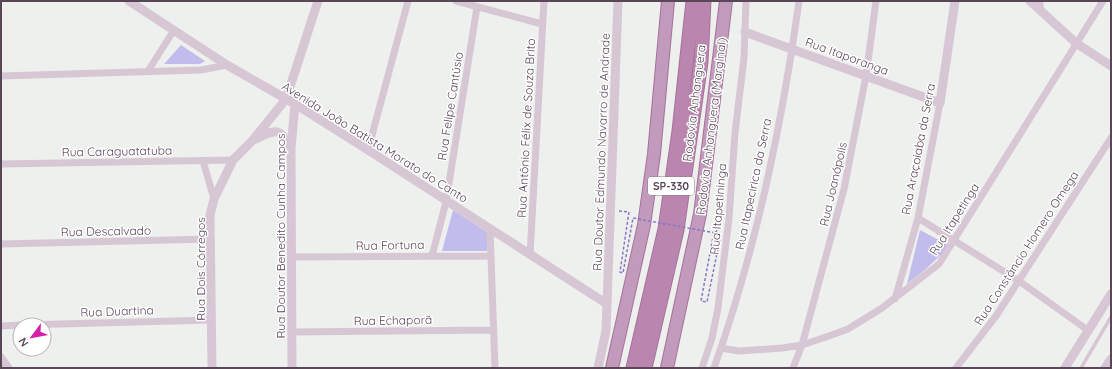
<svg xmlns="http://www.w3.org/2000/svg" width="1112" height="369" font-family="Quicksand,sans-serif">
<style>
.green{fill:#c0bcec}
.lines{fill:none;stroke-linecap:round;stroke-linejoin:round}
.trunk-casing{stroke:#a6729b;stroke-width:14}
.motorway-casing{stroke:#a6729b;stroke-width:15}
.path{stroke:#8676c8;stroke-width:1.5;stroke-dasharray:3 2;stroke-linecap:butt}
.service{stroke:#d7c7d4;stroke-width:3.5}
.minor{stroke:#d7c7d4;stroke-width:7}
.tertiary{stroke:#d7c7d4;stroke-width:9}
.trunk{stroke:#c29abb;stroke-width:12}
.motorway{stroke:#ba86b0;stroke-width:13}
.path-bridge{stroke:#8676c8;stroke-width:1.5;stroke-dasharray:3 2;stroke-linecap:butt}
.labels{text-anchor:middle;dominant-baseline:central;stroke-width:3;stroke-linejoin:round;paint-order:stroke}
.shield{fill:#fff;stroke:#8b7e89;stroke-width:1}
.shield-label{font-size:11px;font-weight:bold;fill:#594656}
.street-label{font-size:12px;fill:#594656;stroke:#fff}
</style>
<rect width="100%" height="100%" fill="#eef0ed"/>
<path class="green" d="M181,45L205,61L200,64H164Z
M453,210L487,232V251H442Z
M920,230L950,246L926,269L907,284Z"/>
<g class="lines">
<defs>
<path id="trunk" d="M612,368L644,225L654,154L668,1
M667,368L700,214L726,1"/>
<path id="motorway" d="M633,368L665,229L679,131L693,1
M645,368L677,230L701,62L704,1"/>
</defs>
<use href="#trunk" class="trunk-casing"/>
<use href="#motorway" class="motorway-casing"/>
<path class="path" d="M619,211L629,212
M713,237L720,225"/>
<path class="service" d="M1081,368L1111,317"/>
<path class="minor" d="M456,1L542,24
M1040,11V1
M148,71L174,30
M1,76L201,70L227,65
M368,150L408,1
M203,161L214,199
M1,164L233,160
M918,218L1019,281L1089,331
M490,230L495,368
M1,244L211,239
M530,255L544,1
M432,256L446,202L477,7
M290,257L490,256
M895,299L918,218L940,103
M23,325L212,320
M1,326L20,325
M291,332L494,330
M721,348L739,351L782,348L802,345L829,336L848,329L882,308L939,264L1103,1
M702,368L712,338L718,308L729,218L735,133L744,58L746,1
M714,368C756,250 782,125 799,1
M793,368L802,345L844,189L866,76L876,1
M956,368L996,316L1111,138"/>
<path class="tertiary" d="M129,1L227,65L295,104L368,150L607,304
M1030,1L1076,43L1111,66
M745,32L940,103L955,1
M256,139C274,130 281,126 290,148
M1,358L8,368
M212,368L210,215L214,199L233,160L253,140L286,99L318,1
M292,368L291,149L295,104
M598,368L606,331L607,304L618,1
M1065,368L1111,294
M1105,368L1111,359"/>
<use href="#trunk" class="trunk"/>
<use href="#motorway" class="motorway"/>
<path class="path-bridge" d="M629,212L620,272L623,273L633,218L721,234L707,302L701,301L713,237"/>
</g>
<g class="labels">
<rect class="shield" x="648" y="177" width="46" height="18" rx="3"/>
<g class="shield-label">
<text x="671" y="186">SP-330</text>
</g>
<g class="street-label">
<text transform="translate(847 56) rotate(20)">Rua Itaporanga</text>
<text transform="translate(694 103) rotate(-83)">Rodovia Anhanguera</text>
<text transform="translate(450 106) rotate(-81)">Rua Felipe Cantúsio</text>
<text transform="translate(711 126) rotate(-83)">Rodovia Anhanguera (Marginal)</text>
<text transform="translate(526 128) rotate(-87)">Rua Antônio Félix de Souza Brito</text>
<text transform="translate(375 142) rotate(32)">Avenida João Batista Morato do Canto</text>
<text transform="translate(918 149) rotate(-79)">Rua Araçoiaba da Serra</text>
<text transform="translate(117 151) rotate(-1)">Rua Caraguatatuba</text>
<text transform="translate(601 152) rotate(-88)">Rua Doutor Edmundo Navarro de Andrade</text>
<text transform="translate(753 184) rotate(-78)">Rua Itapecirica da Serra</text>
<text transform="translate(833 184) rotate(-77)">Rua Joanópolis</text>
<text transform="translate(718 209) rotate(-85)">Rua Itapetininga</text>
<text transform="translate(954 219) rotate(-58)">Rua Itapetinga</text>
<text transform="translate(106 231) rotate(-1)">Rua Descalvado</text>
<text transform="translate(280 236) rotate(-90)">Rua Doutor Benedito Cunha Campos</text>
<text transform="translate(390 245) rotate(-1)">Rua Fortuna</text>
<text transform="translate(1026 248) rotate(-57)">Rua Constâncio Homero Omega</text>
<text transform="translate(200 269) rotate(-90)">Rua Dois Córregos</text>
<text transform="translate(117 311) rotate(-2)">Rua Duartina</text>
<text transform="translate(393 320) rotate(-1)">Rua Echaporã</text>
</g>
</g>
<rect width="1112" height="369" fill="none" stroke="#594656" stroke-width="4"/>
<g transform="translate(32 337) rotate(238)"><circle r="19" fill="#ffffff" stroke="#bdb5bb"/>
<path d="M0-3L7 15L0 10L-7 15Z" fill="#d521a9"/>
<text y="-6" font-size="11" font-weight="bold" text-anchor="middle" fill="#594656">N</text>
</g>
</svg>
